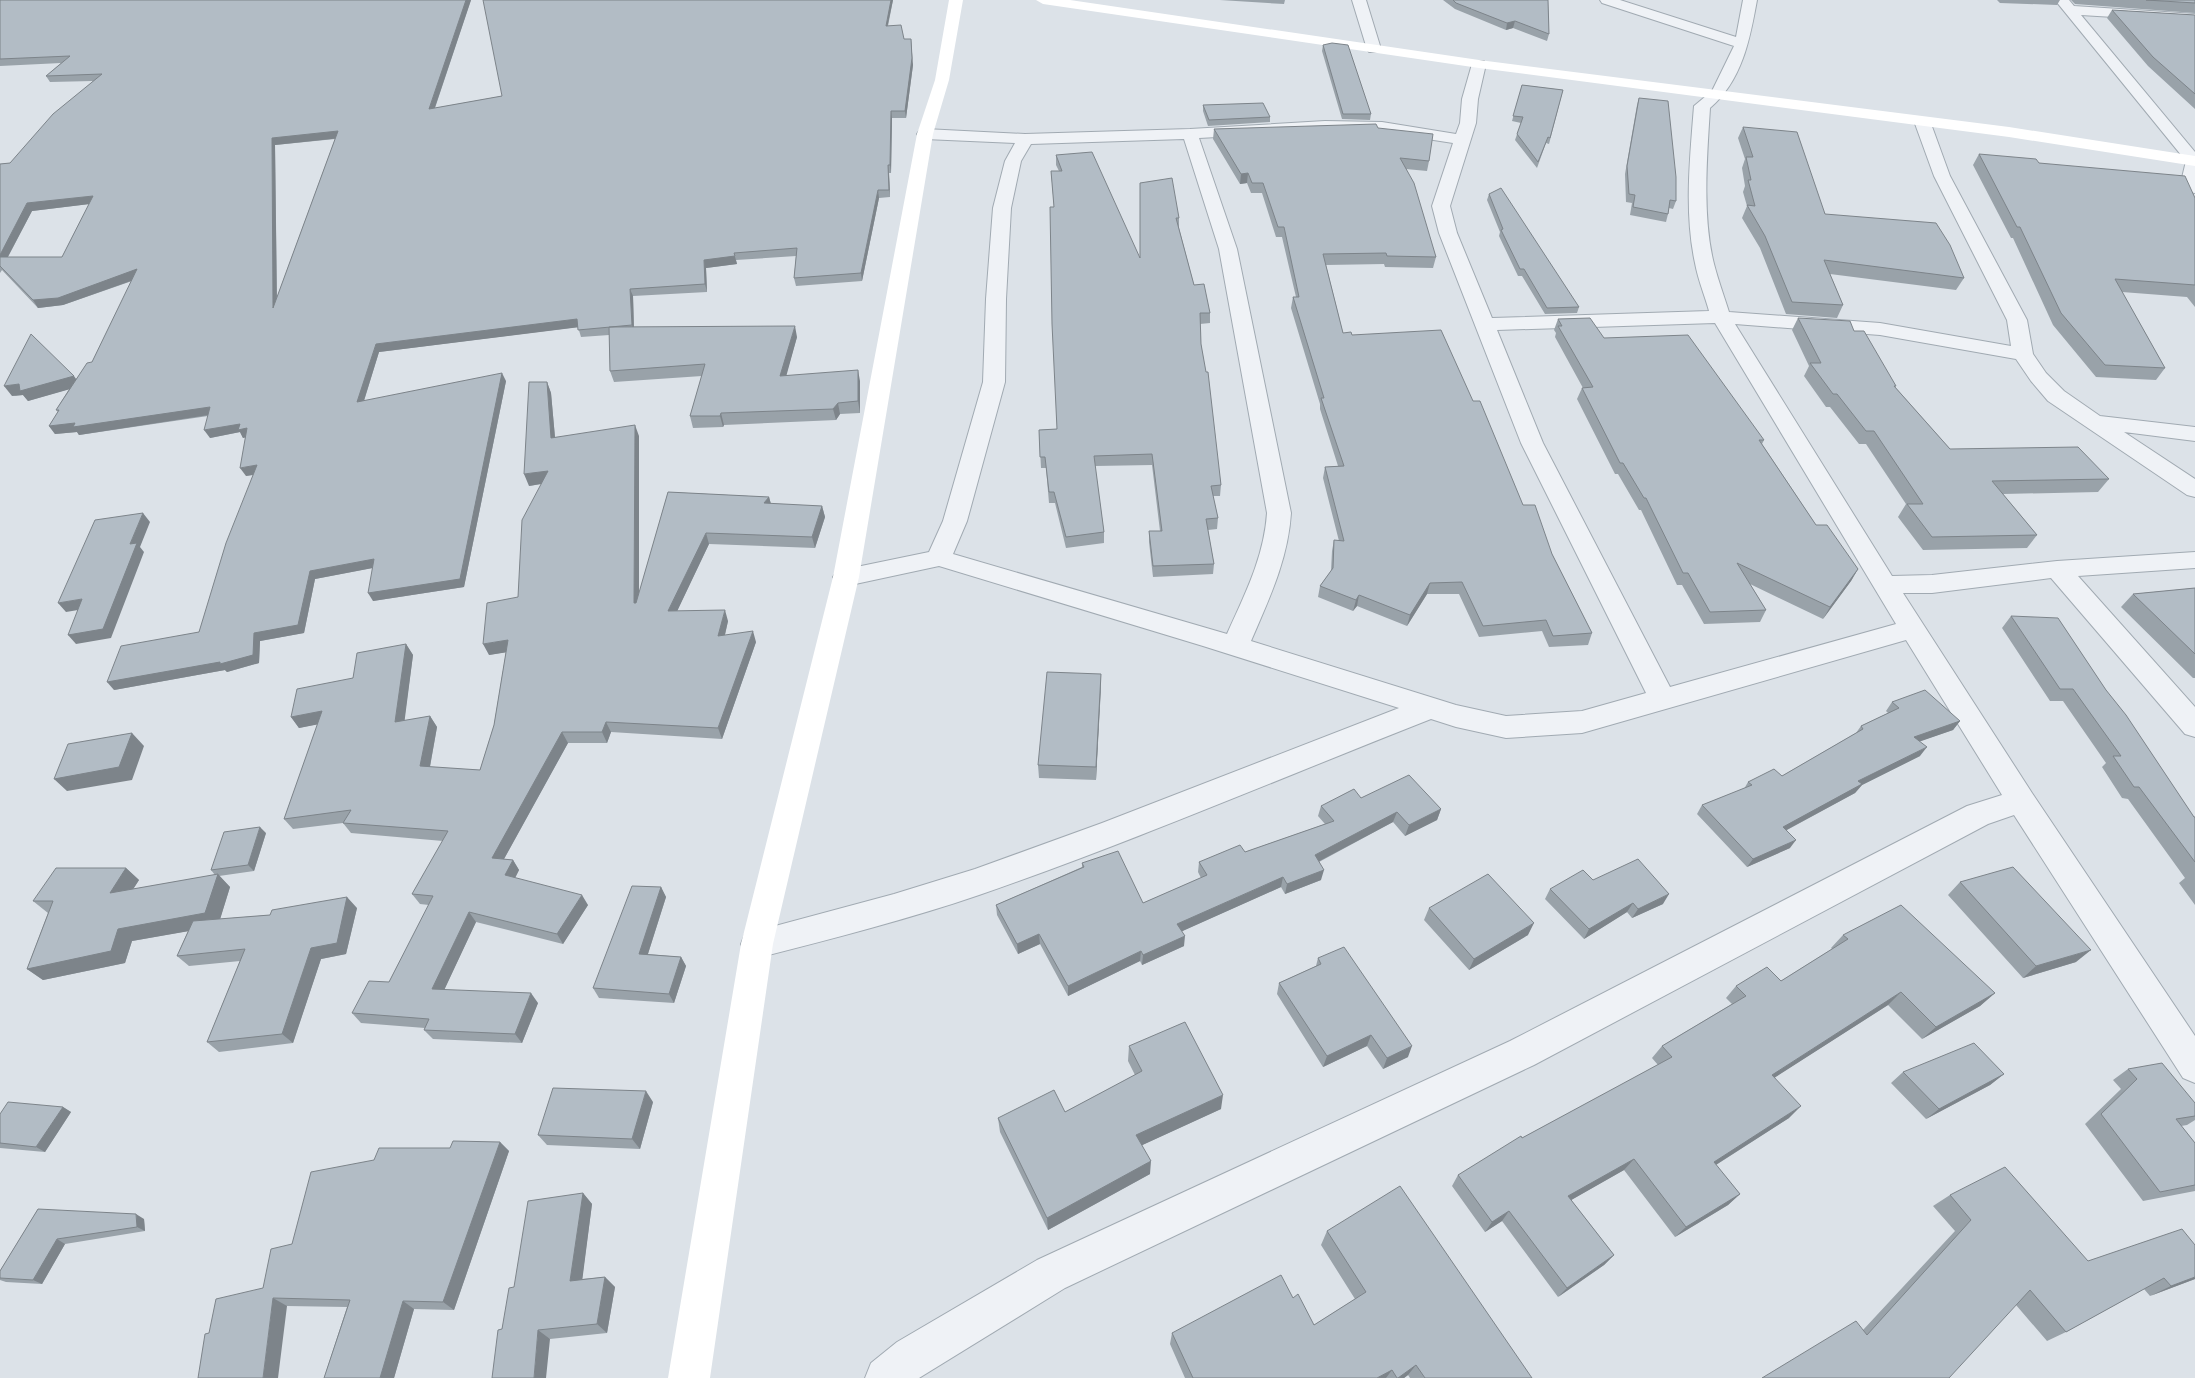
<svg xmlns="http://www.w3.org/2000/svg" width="2195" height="1378" font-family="'PT Sans Narrow',sans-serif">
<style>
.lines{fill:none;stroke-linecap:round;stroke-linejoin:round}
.street-casing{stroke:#a1aab2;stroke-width:2}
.street{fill:#eff2f6;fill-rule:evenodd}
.secondary{fill:#fff;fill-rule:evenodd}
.wall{fill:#99a2a9;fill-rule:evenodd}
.shaded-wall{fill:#7d848a}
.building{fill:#b2bcc5;stroke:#7d848a;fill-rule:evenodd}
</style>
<rect width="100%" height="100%" fill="#dce2e8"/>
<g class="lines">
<defs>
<path id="street" d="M1352,0H1366L1381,49L1379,52H1369L1367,49Z
M1600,0H1620L1736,37L1743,0H1757C1750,39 1742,81 1710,108C1707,156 1702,217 1714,264C1718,280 1724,296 1729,312L1880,323L2011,346L2007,320L1934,176L1914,121L1916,118H1928L1930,121L1950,176L2027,320L2033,354L2046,373L2064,391L2100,416L2195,427V441L2124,432L2195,479V497L2187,495L2048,401L2031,381L2016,359L1880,335L1735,324L1892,576L1932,575L2057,561L2195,552V568L2078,576L2195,707V737L2185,734L2051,578L1932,593H1903L2032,793L2195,1036V1083L2183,1078L2014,815L1988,824L1534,1065L1065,1288L919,1378H865L871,1363L897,1342L1037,1260L1510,1041L1967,806L2002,795L1906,640L1582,733L1506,738L1456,727L1431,719C1281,778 1132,842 979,895C906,920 831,939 757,958L745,954L741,944L745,934L894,894L975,869L1102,823L1399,708L1203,646L939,566L846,586L837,583L833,577L837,571L929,552L943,521L983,382L986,299L993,208L1005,161L1015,143L925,139L919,137L917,134L919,131L925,129L1025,134L1190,129L1325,121L1382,122L1456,134L1460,123L1462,99L1472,64L1474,61H1484L1486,64L1478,99L1476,123L1450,206L1457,233L1492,318L1709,311C1705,296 1698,280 1695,263C1684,213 1690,157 1694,106L1712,91L1734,46L1602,3ZM1325,131L1382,132L1453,143L1432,206L1439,233L1521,443L1646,693L1582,711L1506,716L1456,705L1251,641C1269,599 1288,560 1291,513L1237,249L1199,138ZM1184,139L1219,249L1267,513C1264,557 1245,594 1227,634L953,554L967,521L1005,382L1006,299L1011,208L1021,161L1031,144ZM1715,323L1896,624L1670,687L1543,443L1497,330Z
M2055,0H2069L2074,6L2195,14V22L2081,15L2195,152V193L2189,192L2181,182L2186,161Z"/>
</defs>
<use href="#street" class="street-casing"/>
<use href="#street" class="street"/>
<path class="secondary" d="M949,0H963L949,80L933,134L859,577L773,944L710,1378H668L741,944L833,577L917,134L935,80Z
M1036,0H1070L1479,60L2009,127L2195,156V166L2009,137L1479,68L1043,4Z"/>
</g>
<path class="wall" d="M0,0H471L435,108L502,96L893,0L888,26L904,39L913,65L906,118H892L891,173H889L890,197L879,198L862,281L796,286L794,278L796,256L736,260L737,264L706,268L707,292L633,296L634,327L797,337L786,375L860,381V413L840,414L836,420L724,425L723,427L693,428L690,416L702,376L614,382L610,371L609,335L581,337L578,327L379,352L364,401L506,381L464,587L373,601L372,568L315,579L304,633L260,641L259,663L227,672L225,670L114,690L199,632L253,475L246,476L245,437L243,438L240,432L210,438L208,416L79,435L77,432L55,434L49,426L58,412L56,410L69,389L28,401L23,395L12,396L76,379L92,362L132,281L63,305L38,308L2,270L0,273V164L10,163L93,81L50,82L46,76L61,63L0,66ZM335,139L277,297L275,145ZM89,204L62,257H8L32,211Z
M1220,0H1285L1284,4Z
M1443,0H1548L1549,34L1547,41L1513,28L1506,30L1455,9Z
M1997,0H2060L2057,5L2000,3Z
M2071,0H2195V13L2075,4Z
M2112,10L2195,15V109L2148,66L2107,18Z
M1323,45L1371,114L1370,120L1342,119L1322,51Z
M1522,85L1563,90L1549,144L1546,143L1537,168L1515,140L1521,123L1512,121Z
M1639,98L1676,201L1673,209L1669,208L1668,214L1666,222L1630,215L1632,203L1626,202L1625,174L1637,105Z
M1203,105L1270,117V122L1208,126L1203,111Z
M1743,127L1825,214L1964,278L1956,290L1830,274L1843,305L1837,318L1786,314L1760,248L1742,218L1747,206L1743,192L1745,186L1742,168L1745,159L1738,138Z
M1378,128L1429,161L1427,171L1406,169L1436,257L1433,268L1385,267L1384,264L1326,265L1343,333L1352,335L1473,401L1523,505L1552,554L1592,633L1588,645L1549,647L1542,631L1479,637L1459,594H1427L1407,626L1357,606L1353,611L1318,597L1320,586L1331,571L1332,551L1334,540L1339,541L1323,478L1325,467L1338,466L1320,409V404L1291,308L1293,297H1296L1282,237H1276L1262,193H1251L1247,183L1240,184L1213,139L1214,129Z
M1979,154L2039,163L2195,198V307L2187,297L2122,292L2165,368L2156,380L2096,377L2053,325L2013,238H2011L1973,165Z
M1056,155L1140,258V183L1179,218V228L1194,285L1210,313V323L1200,324L1201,344L1221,485L1220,496H1213L1218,518L1217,529L1208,530L1214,564L1213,574L1153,577L1149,542V531H1160L1152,465L1095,466L1104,532V543L1066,548L1055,503H1049L1046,468H1041L1039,430L1057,429L1054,207L1051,171H1059L1056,165Z
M1489,194L1579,307L1577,313L1545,314L1522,276H1518L1499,236L1500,232L1487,200Z
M1798,318L1854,331L1896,386L1895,387L1950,449L2109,479L2098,492L2003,494L2037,535L2027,548L1923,550L1898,517L1906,504L1866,444H1859L1830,407H1826L1804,376L1809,366L1792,330Z
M1558,319L1604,338L1764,440L1762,444L1816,525L1858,569L1851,581L1823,619L1750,584L1766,610L1760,622L1704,624L1682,585H1677L1641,510H1639L1618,474H1615L1577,399L1582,388H1583L1555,337L1556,333L1554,330Z
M547,382L551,393L555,437L639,436V594L668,492L769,497L771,504L822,506L825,517L815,548L709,544L677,611L728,621L725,635L756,642L722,739L611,732L607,743H568L504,859L513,860L519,870L515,878L588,905L563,944L476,922L444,990L538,1003L522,1043L433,1039L424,1030L425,1028L361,1023L352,1013L389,982L429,905L420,904L412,894L443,841L351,833L343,823L293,829L284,819L318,724L299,728L291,717L406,644L413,655L404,721L430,716L437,727L430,767L480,770L494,725L506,652L489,655L518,597L541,484L529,486Z
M2195,588V678H2193L2121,607L2133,594Z
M2011,616L2194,817H2195V905L2179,883L2185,878L2128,799L2122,798L2102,767L2106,763L2063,701H2050L2002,628Z
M1101,674L1096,780L1039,778L1038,765Z
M1892,702L1960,721L1953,730L1920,741V756L1862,785L1855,793L1787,830L1790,848L1747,867L1697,814L1702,805L1744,789L1748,782L1782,776L1856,733L1861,726L1888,713L1886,711Z
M1361,798L1441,809L1437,820L1405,836L1393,822L1319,862L1321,880L1285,894L1281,887L1182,931L1184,946L1142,965L1140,961L1068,996L1040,944L1018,954L997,915L996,905L1082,867V863L1143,903L1201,878L1198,872L1199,862L1245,852L1325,824L1318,816L1321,806Z
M266,833L254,871L219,876L230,887L220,919L357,908L346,954L321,959L293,1043L219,1052L207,1042L240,961L189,966L177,956L188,931L132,941L125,963L43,980L27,969L48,913L33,901L126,868L139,880L133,889L215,875L211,870Z
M1593,880L1663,904L1632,918L1627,912L1584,939L1545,899L1550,889Z
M1960,882L2076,962L2023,978L1948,895Z
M661,887L666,897L648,954L681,957L686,966L674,1003L599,998L593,988Z
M1429,908L1528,935L1469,970L1424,920Z
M1843,935L1995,993L1980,1006L1922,1039L1888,1005L1775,1077L1789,1118L1716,1165L1740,1194L1728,1205L1675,1237L1624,1170L1571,1200L1614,1255L1604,1265L1558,1297L1502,1221L1485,1232L1452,1186L1458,1175L1522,1138L1658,1065L1652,1058L1662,1046L1732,1004L1726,998L1736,986L1781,981L1832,949L1831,948Z
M1318,958L1408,1057L1383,1069L1367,1046L1323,1067L1277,994L1279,983L1316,966Z
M1129,1046L1221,1109L1142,1145L1150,1174L1048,1230L1000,1132L998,1118L1065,1112L1135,1075L1128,1061Z
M2128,1069L2195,1103V1120L2187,1125L2181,1126L2195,1143V1191L2143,1201L2085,1124L2121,1089L2113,1080Z
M1903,1072L2004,1074L1990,1085L1926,1119L1891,1083Z
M653,1102L640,1149L547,1145L538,1135Z
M63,1107L71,1112L45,1152L0,1148V1114Z
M500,1142L509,1151L454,1310L414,1309L394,1378H324L347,1307L287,1306L209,1333L263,1288L292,1244Z
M583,1193L592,1204L582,1279L605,1277L615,1287L607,1333L550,1339L502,1329L514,1287Z
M1950,1195L2088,1261L2195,1279L2150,1296L2144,1289L2066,1332L2047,1341L2016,1305L1762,1378L1863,1330L1955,1231L1933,1206Z
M38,1209L144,1219L145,1231L65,1244L42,1284L6,1282L0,1280V1271Z
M1327,1231L1532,1378H1410L1408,1375L1404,1378H1185L1170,1344L1172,1333L1293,1298L1314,1325L1355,1299L1321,1245Z"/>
<path class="shaded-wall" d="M466,0H471L432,116L429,109Z
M891,0H893L886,33V26Z
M1515,21L1513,28L1506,30L1507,23Z
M911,39L913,65L906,118L905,111Z
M891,111L892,118L891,173L890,165Z
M338,131L341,138L275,145L277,316L273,308L272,138Z
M888,165L889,173L890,197L889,190Z
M1248,173L1247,183L1240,184L1241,174Z
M878,190L879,198L862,281L861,273Z
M93,196L98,203L32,211L4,264L0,258V255L27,203Z
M734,253L737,264L706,268L707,292L705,284L704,260Z
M137,269L142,277L63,305L38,308L33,300Z
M630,289L633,296L634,333L632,325Z
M577,319L580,327L379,352L361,410L357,402L376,344Z
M795,326L797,337L783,388L780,376Z
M858,370L860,381V413L858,401Z
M502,373L506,381L464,587L373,601L368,593Z
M74,376L81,386L28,401L23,395L12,396L4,386Z
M547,382L551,393L556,449L551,438Z
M838,403L840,414L836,420L833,409Z
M210,407L215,414L79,435L77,432L55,434L49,426Z
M721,413L724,425L723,427L720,416Z
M240,424L247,428L252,436L243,438L240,432L210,438L204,430Z
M635,425L639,436V614L634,603Z
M257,465L262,473L246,476L240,468Z
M548,471L552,482L529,486L524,474Z
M769,497L772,508L764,503Z
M822,506L825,517L815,548L812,537Z
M143,513L150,522L140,547L144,552L111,638L76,644L68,635L130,544Z
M706,533L709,544L672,622L668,611Z
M374,559L378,567L315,579L304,633L260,641L259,663L227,672L225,670L114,690L107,682L254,633L310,571Z
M1858,569L1851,581L1823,619L1830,607Z
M1430,583L1427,594L1407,626L1410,615Z
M1359,595L1357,606L1353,611L1356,600Z
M82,599L90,608L66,612L58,603Z
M725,610L728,621L722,647L718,636Z
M753,631L756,642L722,739L718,728Z
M508,640L514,651L489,655L483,644Z
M406,644L413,655L403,733L395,722Z
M1101,674V687L1096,780V767Z
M322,711L330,722L299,728L291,717Z
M430,716L437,727L428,777L420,766Z
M1960,721L1953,730L1907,746L1914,737Z
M606,722L611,732L607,743L602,732Z
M562,732L568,743L499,868L492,858Z
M132,733L144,746L132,780L67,791L54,779Z
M1927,747L1920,756L1862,785L1855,793L1777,835L1783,827L1858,781Z
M1441,809L1437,820L1405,836L1409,825Z
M1397,812L1393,822L1312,865L1315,855Z
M260,827L266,833L254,871L248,865Z
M1796,840L1790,848L1747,867L1753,859Z
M513,860L519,870L511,886L505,875Z
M126,868L139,880L123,905L110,893Z
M1324,870L1321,880L1285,894L1287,884Z
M218,874L230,887L218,926L132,941L125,963L43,980L27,969L118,929Z
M1283,877L1281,887L1176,934L1177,924Z
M661,887L666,897L645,963L639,954Z
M1669,894L1663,904L1632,918L1638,909Z
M582,895L588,905L563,944L557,934Z
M347,897L357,908L346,954L321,959L293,1043L282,1034L311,948Z
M1633,903L1627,912L1584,939L1589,929Z
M469,912L476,922L440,999L432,989Z
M1534,923L1528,935L1469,970L1474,959Z
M1039,934L1040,944L1018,954L1017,944Z
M1185,936L1184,946L1142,965L1143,955Z
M2091,950L2076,962L2023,978L2036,966Z
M1141,951L1140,961L1068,996V986Z
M681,957L686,966L674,1003L669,994Z
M1901,992L1888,1005L1760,1087L1772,1075Z
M531,993L538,1003L522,1043L515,1034Z
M1995,993L1980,1006L1922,1039L1936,1027Z
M1371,1035L1367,1046L1323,1067L1327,1056Z
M1412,1046L1408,1057L1383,1069L1387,1058Z
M2004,1074L1990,1085L1926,1119L1939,1109Z
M646,1091L653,1102L640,1149L632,1139Z
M1223,1095L1221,1109L1136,1148V1135Z
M1801,1106L1789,1118L1703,1173L1714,1162Z
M63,1107L71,1112L45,1152L36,1147Z
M500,1142L509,1151L454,1310L443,1302Z
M1634,1159L1624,1170L1559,1207L1568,1196Z
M1151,1161L1150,1174L1048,1230L1047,1218Z
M583,1193L592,1204L581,1290L570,1281Z
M1740,1194L1728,1205L1675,1237L1686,1227Z
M1509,1211L1502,1221L1485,1232L1492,1222Z
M136,1214L144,1219L145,1231L137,1227Z
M57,1239L65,1244L42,1284L33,1280Z
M1614,1255L1604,1265L1558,1297L1567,1288Z
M605,1277L615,1287L607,1333L597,1324Z
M2195,1277V1279L2150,1296L2171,1286Z
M273,1298L287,1306L278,1378H263Z
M403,1301L414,1309L394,1378H380Z
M538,1330L550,1339L546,1378H534Z
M1416,1365L1408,1375L1404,1378H1398Z
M1392,1370L1386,1378H1377Z"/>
<path class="building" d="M0,0H466L429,109L502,96L483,0H891L886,26L901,25L904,39H911L912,58L905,111H891L890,165H888L889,190H878L861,273L794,278L797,248L734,253L735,256L704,260L705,284L630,289L632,325L578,330L577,319L376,344L357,402L502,373L460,579L368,593L374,559L310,571L298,625L254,633L253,655L220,664V662L107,682L121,646L199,632L226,543L257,465L240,468L247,428L238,430L240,424L204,430L210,407L73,427L75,423L49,426L59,410H56L87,363L92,362L137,269L58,298L33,300L0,266V257H62L93,196L27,203L0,255V164L10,163L53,114L102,74L46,76L70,56L0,59ZM338,131L273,308L272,138Z
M1453,0H1548L1549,34L1515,21L1507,23L1456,3Z
M2146,0H2195V3Z
M2112,10L2195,15V94L2153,57Z
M1332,43L1348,45L1371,114H1343L1323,45Z
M1522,85L1563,90L1550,138L1548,137L1538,162L1517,134L1523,117L1513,116Z
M1639,98L1668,101L1676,177V201L1670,200L1668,214L1633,207L1635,195L1629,194L1627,166Z
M1263,103L1270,117L1209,120L1203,105Z
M1376,124L1378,128L1433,134L1429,161L1400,158L1414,183L1436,257L1387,256L1386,253L1323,254L1343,333L1351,332L1352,335L1441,330L1473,401H1480L1523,505H1535L1552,554L1592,633L1553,636L1546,620L1483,626L1462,582L1430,583L1410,615L1359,595L1356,600L1320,586L1333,568L1334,540L1344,541L1325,467L1344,466L1321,398H1324L1293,297H1299L1284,227H1278L1263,183H1252L1248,173L1241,174L1214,129Z
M1743,127L1797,132L1825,214L1936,223L1950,245L1964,278L1824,260L1843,305L1792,302L1765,236L1747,205L1755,206L1748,180H1751L1746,157H1753Z
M1092,152L1140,258V183L1172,178L1179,218H1176L1194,285L1204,284L1210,313H1200L1201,344L1206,372H1208L1221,485L1211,486L1218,518L1206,519L1214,564L1153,566L1149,531H1162L1152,454L1094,456L1104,532L1066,537L1054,492H1049L1045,457H1040L1039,430L1057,429L1052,324L1050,207H1054L1051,171H1062L1056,155Z
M1979,154L2036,159L2039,163L2185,176L2195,198V285L2115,279L2165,368L2105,365L2061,313L2020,227H2017Z
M1501,188L1579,307L1547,308L1524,269H1520L1501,230L1503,229L1489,194Z
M1590,318L1604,338L1688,335L1764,440H1759L1816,525H1827L1858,569L1830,607L1737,563L1766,610L1710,612L1688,573H1683L1646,498H1644L1623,463H1620L1582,388L1593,387L1558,326H1562L1558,319Z
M1798,318L1850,321L1854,331H1864L1896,386H1894L1950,449L2078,447L2109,479L1992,481L2037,535L1932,537L1907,504H1923L1874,431H1866L1837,394H1833L1810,363H1821Z
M795,326L780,376L858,370V401L838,403L833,409L721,413L720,416H690L705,364L610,371L609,327Z
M31,334L74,376L20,391L19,384L4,386Z
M529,382H547L551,438L635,425L634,603H636L668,492L769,497L764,503L822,506L812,537L706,533L668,611L725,610L718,636L753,631L718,728L606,722L602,732H562L492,858L513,860L505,875L582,895L557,934L469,912L432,989L531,993L515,1034L424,1030L429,1019L352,1013L369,981L389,982L433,896L412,894L448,831L343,823L351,810L284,819L322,711L291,717L297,689L353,678L357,653L406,644L395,722L430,716L420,766L480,770L494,725L508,640L483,644L487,603L518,597L522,520L548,471L524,474Z
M143,513L130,544L137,543L103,629L68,635L82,599L58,603L95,520Z
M2195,588V654L2133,594Z
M2011,616L2058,618L2106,690L2126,715L2194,817H2195V862L2139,787H2134L2113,756H2121L2073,689H2060Z
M1047,672L1101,674L1096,767L1038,765Z
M1925,690L1960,721L1914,737L1927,747L1858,781L1862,784L1783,827L1796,840L1753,859L1702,805L1752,785L1748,782L1774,769L1782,776L1863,729L1861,726L1899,708L1892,702Z
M132,733L119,767L54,779L68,744Z
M1409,775L1441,809L1409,825L1397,812L1315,855L1324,870L1287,884L1283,877L1177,924L1185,936L1143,955L1141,951L1068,986L1039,934L1017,944L996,905L1084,867L1082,863L1118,851L1143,903L1207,875L1199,862L1240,845L1245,852L1334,821L1321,806L1354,789L1361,798Z
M260,827L248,865L211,870L224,832Z
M1638,859L1669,894L1638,909L1633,903L1589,929L1550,889L1583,870L1593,880Z
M2013,867L2091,950L2036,966L1960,882Z
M56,868H126L110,893L218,874L205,913L118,929L111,951L27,969L53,901H33Z
M1488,874L1534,923L1474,959L1429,908Z
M632,886L661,887L639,954L681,957L669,994L593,988Z
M347,897L337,943L311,948L282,1034L207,1042L245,949L177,956L193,921L270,915L272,910Z
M1901,905L1995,993L1936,1027L1901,992L1772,1075L1801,1106L1714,1162L1740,1194L1686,1227L1634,1159L1568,1196L1614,1255L1567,1288L1509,1211L1492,1222L1458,1175L1521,1136L1522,1138L1672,1057L1662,1046L1746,996L1736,986L1767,967L1781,981L1848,939L1843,935Z
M1344,947L1412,1046L1387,1058L1371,1035L1327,1056L1279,983L1321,964L1318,958Z
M1185,1022L1223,1095L1136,1135L1151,1161L1047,1218L998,1118L1054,1090L1065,1112L1142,1071L1129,1046Z
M1974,1043L2004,1074L1939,1109L1903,1072Z
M2162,1063L2195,1103V1116L2176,1119L2195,1143V1185L2160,1192L2101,1114L2137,1079L2128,1069Z
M553,1088L646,1091L632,1139L538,1135Z
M8,1102L63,1107L36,1147L0,1143V1114Z
M453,1141L500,1142L443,1302L403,1301L380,1378H324L350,1300L273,1298L263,1378H198L205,1334L209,1333L216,1299L263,1288L271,1249L292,1244L311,1172L374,1160L379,1148H450Z
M2005,1167L2088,1261L2182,1229L2195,1245V1277L2171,1286L2164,1278L2066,1332L2030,1290L1949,1378H1762L1856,1321L1867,1335L1971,1220L1950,1195Z
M1400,1186L1532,1378H1425L1416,1365L1398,1378H1397L1392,1370L1377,1378H1193L1172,1333L1281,1275L1293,1298L1298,1294L1314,1325L1366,1292L1327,1231Z
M583,1193L570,1281L605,1277L597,1324L538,1330L534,1378H492L498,1330L502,1329L509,1288L514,1287L528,1201Z
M38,1209L136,1214L137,1227L57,1239L33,1280L0,1278V1271Z"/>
</svg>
